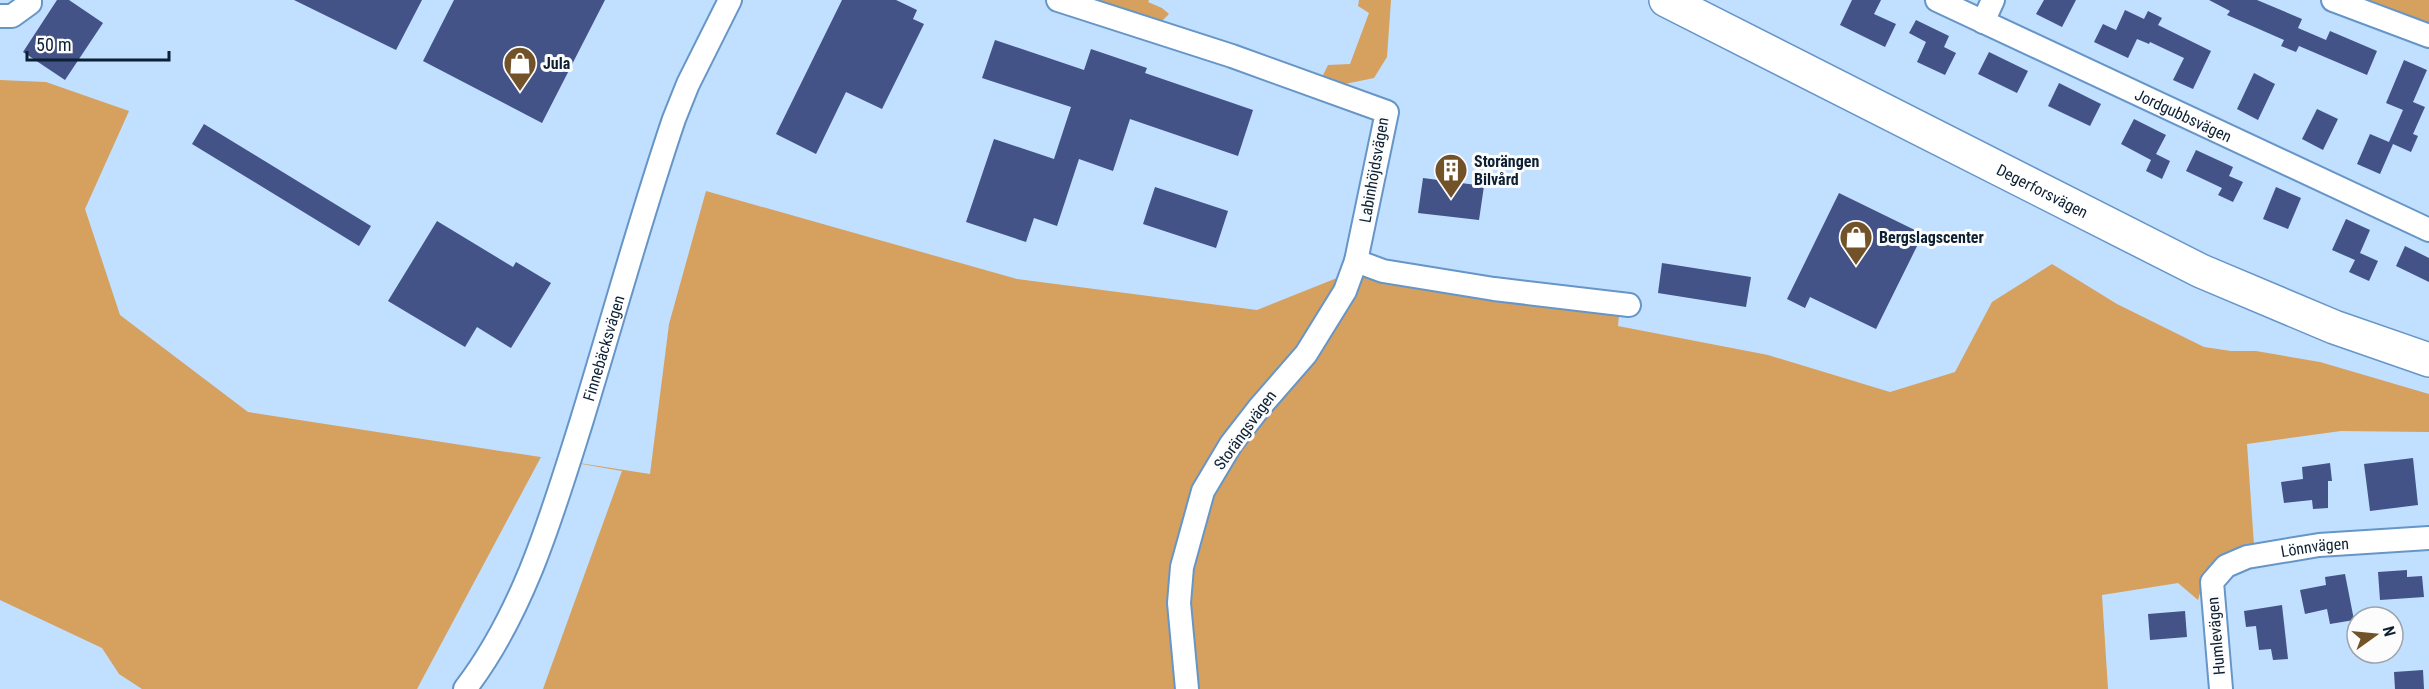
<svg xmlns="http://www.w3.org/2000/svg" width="2429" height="689" font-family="'Roboto Condensed',sans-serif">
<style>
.green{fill:#d6a05e}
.building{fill:#435287}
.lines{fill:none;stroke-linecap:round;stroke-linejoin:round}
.street-casing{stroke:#6695c7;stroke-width:26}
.secondary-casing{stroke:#6695c7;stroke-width:36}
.street{stroke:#fff;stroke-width:22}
.secondary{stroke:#fff;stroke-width:33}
.labels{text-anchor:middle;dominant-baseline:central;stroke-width:6;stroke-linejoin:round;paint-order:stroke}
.poi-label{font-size:16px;font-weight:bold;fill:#0d2033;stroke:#fcfcfc;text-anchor:start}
.street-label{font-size:16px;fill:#0d2033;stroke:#fcfcfc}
</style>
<rect width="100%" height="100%" fill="#c1dfff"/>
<path class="green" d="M1096,0H1149L1148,2L1162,8L1169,14L1161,22Z
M1359,0H1391L1387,57L1374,78L1340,85L1322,77L1328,65L1350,64L1369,13L1358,6Z
M2362,0H2429V25Z
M0,80L46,82L129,111L85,209L120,315L248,412L650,474L669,324L706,191L1017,279L1257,310L1347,274L1619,315L1618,326L1768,355L1890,392L1955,372L1992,302L2052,264L2117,304L2204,347L2231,351H2256L2320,362L2429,394V432L2341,431L2247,444L2254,545L2206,572L2198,600L2178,583L2102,595L2108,689H543L622,471L541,457L417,689H142L119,674L102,648L0,600Z"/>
<path class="building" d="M57,0H69L103,23L65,80L23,52Z
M294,0H422L396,50Z
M454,0H605L542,123L423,61Z
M842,0H896L917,10L913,19L924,24L882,109L846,92L816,154L776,134Z
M1852,0H1881L1874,14L1896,24L1885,47L1840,25Z
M2044,0H2076L2062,27L2036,14Z
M2209,0H2257L2302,19L2298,28L2326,40L2330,31L2377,51L2367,75L2299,46L2296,52L2281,46L2284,40L2227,15L2230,11Z
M2125,10L2144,19L2148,11L2162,18L2158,25L2211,51L2193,89L2173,80L2184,58L2150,42L2149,44L2137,39L2128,58L2094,42L2103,24L2116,30Z
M1916,20L1949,36L1944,47L1956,53L1945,75L1917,62L1926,42L1909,33Z
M995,40L1084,70L1091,49L1147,68L1145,73L1253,110L1238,156L1130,119L1113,171L1079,159L1057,226L1034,218L1026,242L966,222L994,139L1054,159L1071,107L982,78Z
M1989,52L2028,71L2017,93L1978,74Z
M2404,60L2427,70L2413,102L2425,107L2413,134L2418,136L2411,152L2393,144L2380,174L2357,164L2370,134L2389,142L2403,110L2386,103Z
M2254,73L2275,84L2258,120L2237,109Z
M2059,83L2101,104L2090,126L2048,106Z
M2317,109L2338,119L2323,150L2302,139Z
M2134,119L2166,135L2156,154L2170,161L2162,179L2146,171L2151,160L2121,144Z
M204,124L371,226L359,246L192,144Z
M2196,150L2233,167L2229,176L2243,182L2233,202L2218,195L2222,188L2186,171Z
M1423,178L1484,186L1479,220L1418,213Z
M1155,187L1228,211L1216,248L1143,224Z
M2276,187L2301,198L2288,229L2263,219Z
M1839,193L1923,234L1876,329L1810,297L1805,308L1787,299Z
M2346,219L2370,230L2360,253L2378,261L2369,281L2349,272L2355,260L2332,250Z
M437,221L513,267L516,262L551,283L511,348L477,327L465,347L388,301Z
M2405,246L2429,258V282L2396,266Z
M1662,263L1751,277L1746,307L1658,293Z
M2413,458L2418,505L2370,511L2364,464Z
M2330,463L2332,481H2328V508L2313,509L2312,500L2284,503L2281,482L2303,479L2302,467Z
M2407,570V577L2422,576L2424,597L2380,600L2378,572Z
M2345,574L2354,620L2330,624L2327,609L2305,614L2300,590L2326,585L2325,577Z
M2282,605L2288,659L2273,660L2271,649L2259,650L2256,626L2246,627L2244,611Z
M2185,611L2187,637L2150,640L2148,614Z
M2423,670L2424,689H2395L2394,672Z"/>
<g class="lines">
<defs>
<g id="street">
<path d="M1058,0L1232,56L1387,112L1356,261L1345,291L1306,354L1259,408L1231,444L1203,491L1182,567L1179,603L1187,689"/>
<path id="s1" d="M1937,0L2429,230"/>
<path d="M2333,0L2429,36"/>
<path d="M0,16H12L30,3V0"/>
<path d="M1983,22L1993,0"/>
<path d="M1356,261L1383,271L1494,289L1629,305"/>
<path id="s2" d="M465,689C524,612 552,515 581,423C612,322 640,219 674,119L688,84L730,0"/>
<path id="s3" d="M2221,689L2212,582L2226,566L2247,557L2319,545L2429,538"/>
</g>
<g id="secondary">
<path id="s4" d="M1666,0L2201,271L2334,327L2429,360"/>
</g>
</defs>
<use href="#street" class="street-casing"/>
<use href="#secondary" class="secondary-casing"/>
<use href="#street" class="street"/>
<use href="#secondary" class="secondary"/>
</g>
<defs>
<symbol id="shop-pin" viewBox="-11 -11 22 30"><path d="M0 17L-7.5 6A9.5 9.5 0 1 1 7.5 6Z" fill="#725228" stroke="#fcfcfc"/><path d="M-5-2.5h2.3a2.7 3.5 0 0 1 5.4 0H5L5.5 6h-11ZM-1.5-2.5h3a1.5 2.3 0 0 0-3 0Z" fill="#fff"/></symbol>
<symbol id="building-pin" viewBox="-11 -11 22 30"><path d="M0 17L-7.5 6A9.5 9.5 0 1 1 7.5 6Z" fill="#725228" stroke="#fcfcfc"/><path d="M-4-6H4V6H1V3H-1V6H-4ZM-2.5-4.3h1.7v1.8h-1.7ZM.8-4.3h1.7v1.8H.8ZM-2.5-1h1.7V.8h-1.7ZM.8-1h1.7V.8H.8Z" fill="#fff"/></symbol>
</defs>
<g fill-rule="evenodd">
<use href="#shop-pin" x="501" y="44" width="38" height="52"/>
<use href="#building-pin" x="1432" y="151" width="38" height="52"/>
<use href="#shop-pin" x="1837" y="218" width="38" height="52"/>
</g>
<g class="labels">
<g class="poi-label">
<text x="543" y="63">Jula</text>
<text x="1474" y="161">Storängen<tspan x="1474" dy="18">Bilvård</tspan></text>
<text x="1879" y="237">Bergslagscenter</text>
</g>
<g class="street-label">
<text stroke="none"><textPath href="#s1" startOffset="272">Jordgubbsvägen</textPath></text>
<text transform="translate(1374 170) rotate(-80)">Labinhöjdsvägen</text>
<text stroke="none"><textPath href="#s4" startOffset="422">Degerforsvägen</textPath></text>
<text stroke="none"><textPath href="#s2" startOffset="370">Finnebäcksvägen</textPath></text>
<text transform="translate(1245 430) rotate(-54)">Storängsvägen</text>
<text stroke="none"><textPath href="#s3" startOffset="220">Lönnvägen</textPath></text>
<text transform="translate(2216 636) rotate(-95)">Humlevägen</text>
</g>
</g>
<g transform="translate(2375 635) rotate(75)"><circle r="28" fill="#fcfcfc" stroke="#9ca4ac" stroke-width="1.5"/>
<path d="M0-4.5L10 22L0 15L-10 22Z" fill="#725228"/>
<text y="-9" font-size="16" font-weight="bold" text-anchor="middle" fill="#0d2033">N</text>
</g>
<path d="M27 51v9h142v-9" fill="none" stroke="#0d2033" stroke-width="3"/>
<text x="36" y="51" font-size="18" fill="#0d2033" stroke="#fcfcfc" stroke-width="4.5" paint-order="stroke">50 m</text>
</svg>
